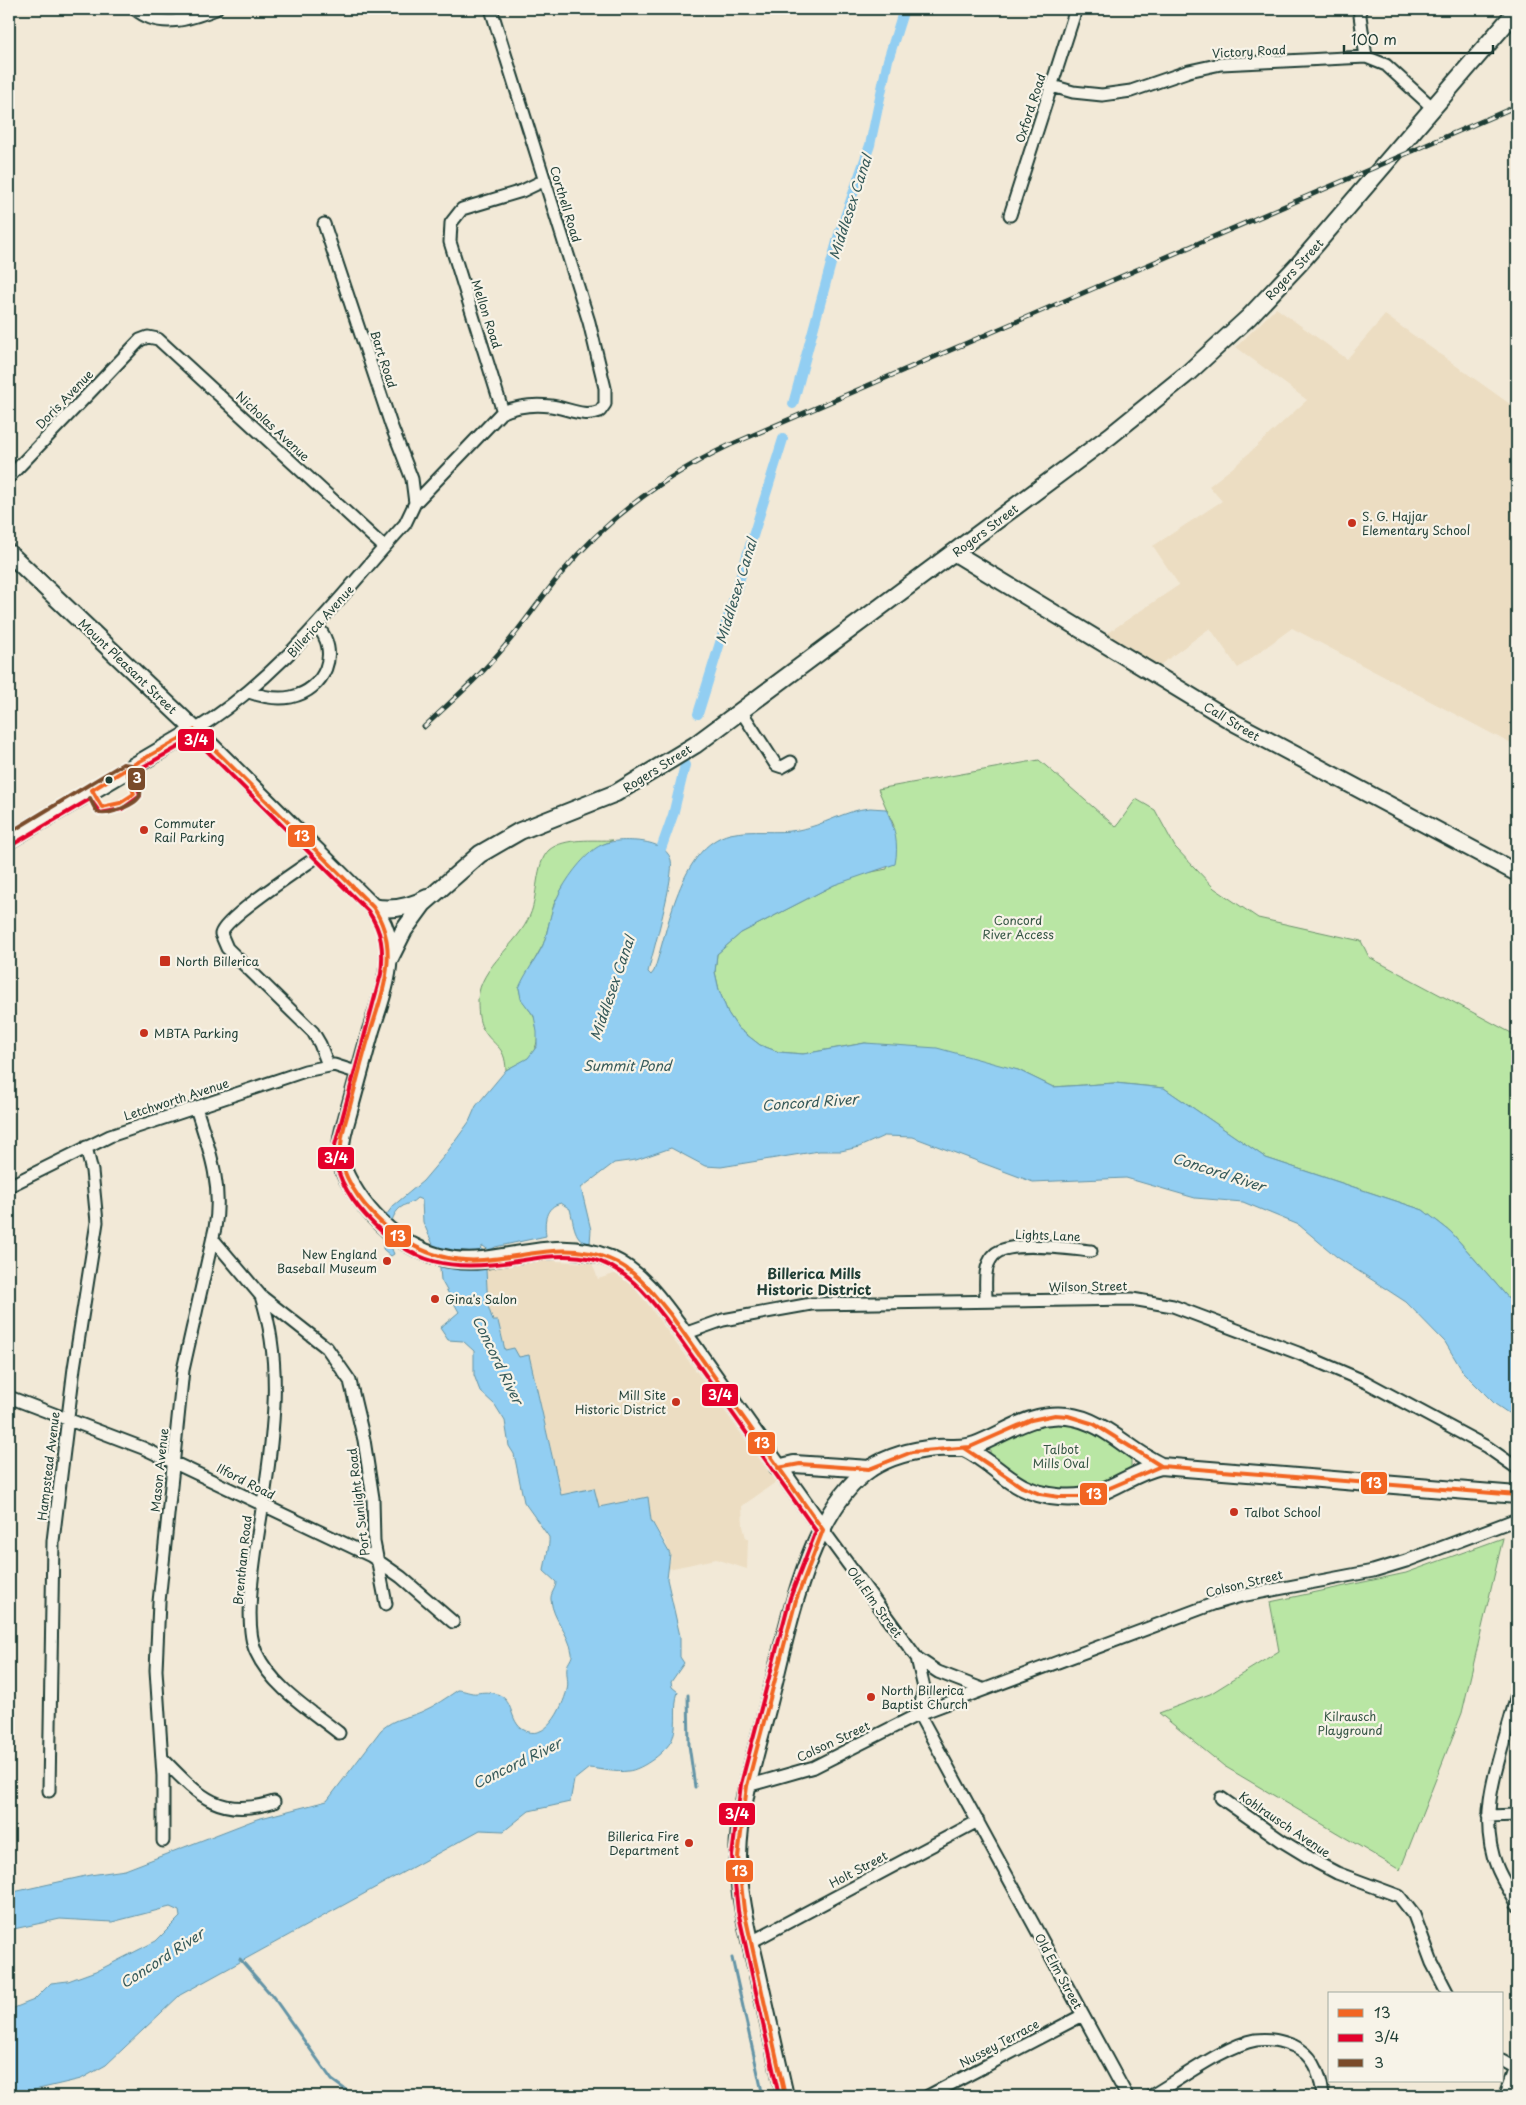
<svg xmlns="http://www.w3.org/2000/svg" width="1526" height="2105" font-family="'Playpen Sans',sans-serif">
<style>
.built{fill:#ecddc2}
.green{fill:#b9e6a4;stroke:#6c926c}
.water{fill:#92cef2;stroke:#6494a6}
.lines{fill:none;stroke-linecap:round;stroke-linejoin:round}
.stream{stroke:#6494a6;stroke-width:3}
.canal{stroke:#92cef2;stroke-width:10}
.street-casing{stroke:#1f3d34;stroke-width:15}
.secondary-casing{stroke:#1f3d34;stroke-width:20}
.street{stroke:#f7f3e8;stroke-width:11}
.secondary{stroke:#f7f3e8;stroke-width:16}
.rail-casing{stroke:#1f3d34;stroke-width:5}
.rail{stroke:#f7f3e8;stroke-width:3;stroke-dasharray:9;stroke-linecap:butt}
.bus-1-casing{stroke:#f7f3e8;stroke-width:8}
.bus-2-casing{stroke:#f7f3e8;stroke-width:8}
.bus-3-casing{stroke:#f7f3e8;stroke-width:8}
.bus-1{stroke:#f26522;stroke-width:4}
.bus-2{stroke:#e4002b;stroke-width:4}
.bus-3{stroke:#7a4b2a;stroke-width:4}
.poi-dot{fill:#c8321e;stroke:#f7f3e8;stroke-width:2}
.bus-dot{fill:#1f3d34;stroke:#f7f3e8;stroke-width:2}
.labels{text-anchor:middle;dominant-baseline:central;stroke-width:4.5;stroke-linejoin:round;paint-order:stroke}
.street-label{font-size:12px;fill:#1f3d34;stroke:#f7f3e8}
.poi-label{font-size:12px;fill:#1f3d34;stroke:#f7f3e8;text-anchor:start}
.park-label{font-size:12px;fill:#365645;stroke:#f7f3e8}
.water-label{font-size:14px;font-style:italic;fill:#365a5a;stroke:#f7f3e8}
.neighbourhood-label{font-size:14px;font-weight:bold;fill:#1f3d34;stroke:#f7f3e8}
.line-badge{stroke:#f7f3e8;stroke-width:2}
.badge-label{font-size:14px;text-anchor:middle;font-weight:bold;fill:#fff}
</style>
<rect width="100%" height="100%" fill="#f2e9d7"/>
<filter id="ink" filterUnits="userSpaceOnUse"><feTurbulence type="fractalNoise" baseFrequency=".02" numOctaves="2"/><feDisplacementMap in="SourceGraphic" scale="10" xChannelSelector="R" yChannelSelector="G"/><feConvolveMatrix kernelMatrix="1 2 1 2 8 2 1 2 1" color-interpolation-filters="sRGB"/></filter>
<g filter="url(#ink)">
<path class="built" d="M1276,308L1347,359L1385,315L1517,409V747L1292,628L1238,668L1210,628L1156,668L1103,636L1179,585L1153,546L1222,501L1209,486L1236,465L1307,400L1236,347Z
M534,1260L592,1263L598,1279L617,1273L627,1280L647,1303L776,1482L742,1506L743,1526L746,1538L748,1539L747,1569L716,1559L668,1569L671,1558L666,1543L651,1520L648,1497L598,1507L562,1496L529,1356L518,1358L505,1350L498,1321L493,1322L488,1306L486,1269Z"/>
<path class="green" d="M1039,760L1116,827L1136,799L1155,810L1175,847L1214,888L1258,918L1361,941L1369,957L1517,1036V1308L1451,1232L1423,1210L1266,1158L1164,1088L1115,1083L1053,1087L1018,1070L865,1043L803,1054L779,1052L760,1045L738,1028L728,1013L719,990L715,972L717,954L741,933L834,885L861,874L887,869L894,826L878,789Z
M613,840L600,846L563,887L554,904L544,943L519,988C521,1000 526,1005 533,1015C541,1028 539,1050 527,1059C521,1063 513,1066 506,1070C505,1044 493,1047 483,1029C478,1021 478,1008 478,999C480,966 518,945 530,915C538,898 535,863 549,850C565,837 594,841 613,840Z
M1080,1419L1131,1457V1468L1122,1481L1046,1495L990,1459V1445L1011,1427Z
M1503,1538L1462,1713L1400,1870L1224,1766L1159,1713L1210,1694L1279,1651L1270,1602L1406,1573Z"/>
<path class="water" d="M870,808L886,809C895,828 899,844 895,864L834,885L741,933L717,954L715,972L719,990L728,1013L738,1028L760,1045L779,1052L803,1054L865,1043L937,1048L1018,1070L1053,1087L1115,1083L1164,1088L1266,1158L1423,1210L1451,1232L1517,1308V1419L1495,1404L1463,1372L1445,1342L1406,1302L1337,1257L1299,1225L1243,1202L1195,1198L1126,1178L1033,1182L913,1137L884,1136L859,1147L841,1151H819L721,1167L705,1166L671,1148L636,1160L614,1163L581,1188L591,1230L590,1243C574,1242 574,1224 570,1209L561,1203C545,1207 544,1221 546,1236L495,1247L490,1251L483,1246L480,1248L485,1252L488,1306L493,1321H498L505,1350L514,1348L519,1357L529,1355L561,1495L594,1488L599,1507L648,1497L651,1520L670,1554L667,1579L680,1636V1657L684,1663L671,1682L672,1687L678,1692C673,1706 678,1722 673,1737C669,1750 642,1770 628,1771C616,1773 601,1769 589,1768L574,1780L570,1802L529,1811L504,1831L480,1830L180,1995L106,2065L81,2079L9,2096V2010L34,2000L51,1983L68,1981L101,1969L156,1941L180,1917L179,1911L170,1907L112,1922L60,1919L9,1930V1893L90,1875L125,1870L257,1819L327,1801L381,1730C396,1717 405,1719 421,1712C435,1706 446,1698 458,1690C464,1690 471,1694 477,1693C489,1691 503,1692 509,1705C513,1714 514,1723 522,1729C546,1744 562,1708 567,1690C569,1682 566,1675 567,1667C568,1662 573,1658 572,1653C569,1633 553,1620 551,1600C550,1593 556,1589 556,1582L544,1571C545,1561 550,1546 549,1537L524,1502L514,1454L509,1446L505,1421L495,1405L480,1391L474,1375V1351L463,1341L448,1340L440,1328L459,1312L441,1280L439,1258L423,1222L422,1200L417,1198C413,1203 406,1203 400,1208C388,1218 388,1242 394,1254L391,1256L383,1249L384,1218L393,1206L423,1181L445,1155L469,1122L476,1106L506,1070L528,1058L537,1046V1032L534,1016L521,999L519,988C525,973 536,960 543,945C548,933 549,918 554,905C561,887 576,865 591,852C604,840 620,840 637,841C650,842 667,846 671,860C675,875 653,952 648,972L651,975L654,971C668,930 680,846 730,834C752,829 776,834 798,830C823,826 845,810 870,808Z"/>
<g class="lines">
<path class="stream" d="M688,1695L689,1745L695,1787
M732,1958L763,2096
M240,1959L274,1998L332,2080L354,2096"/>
<path class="canal" d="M793,404L839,234L870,145L888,60L904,9
M698,714L783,439
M657,860L673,815L685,765"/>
<defs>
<path id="street" d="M135,9C160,30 190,19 216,9
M1359,9L1366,57
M1052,86L1073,92L1102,95L1131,91L1189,71L1221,64L1366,57L1386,65L1433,108
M1010,215L1076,9
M324,224L391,425L412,479L415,503
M503,412L450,242L451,223L462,209L522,191L545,180
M9,477L140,340L148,337L158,339L384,547
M249,692C263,697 276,700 291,697C325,690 341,652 317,626
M741,711L776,765L782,767L791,762
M195,730C282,676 337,599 405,524L415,503L501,413C516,406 534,404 551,406C568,408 583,418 600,411L605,404V388L589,322L491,9
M321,854C303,867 225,917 221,934L227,948L313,1032L320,1044L328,1065
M9,1186L110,1136L305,1071L334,1065L359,1073
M213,1239L261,1296L327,1348L350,1381L364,1440L373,1498L374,1542L386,1604
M261,1296C281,1357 275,1421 266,1483C261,1522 240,1618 256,1652C272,1687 310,1710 339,1733
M986,1301C986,1286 983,1267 993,1256C1006,1239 1070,1249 1091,1251
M684,1334L723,1320L811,1304L1132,1299L1173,1306L1298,1353L1366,1382L1487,1447L1517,1468
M9,1397L143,1448L371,1556L401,1577L453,1622
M823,1530L917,1658L924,1688L919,1714L1127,2096
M917,1658L938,1672L982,1689
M1517,1694C1504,1749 1474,1811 1497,1867C1502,1880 1511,1892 1517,1905
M162,1758C199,1796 219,1819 274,1802
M747,1786L814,1767L919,1714L1213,1604L1241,1596L1373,1571L1406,1561L1517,1519
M49,1791L53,1541L74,1368L97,1222L92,1171L86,1147
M1221,1798L1282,1841L1318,1863L1337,1873L1399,1896L1414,1915L1432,1963L1448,1994
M1488,1816L1517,1815
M163,1841V1776L156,1670L159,1602L183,1370L215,1228C223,1185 209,1148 196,1108
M751,1942L978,1821
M1502,2060L1516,2068
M928,2096L1083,2015
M1151,2096C1179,2080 1226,2045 1256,2040C1270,2038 1281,2041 1294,2046C1314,2055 1321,2076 1323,2096
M1505,2096L1517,2065"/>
<path id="secondary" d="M9,553L195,730L373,907C380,917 386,928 388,941C392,971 380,1002 371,1030C364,1055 357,1081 350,1107C346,1123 339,1141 341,1158C342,1171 349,1182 356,1193C384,1236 430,1266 483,1260C526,1255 567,1240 610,1259C639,1272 658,1298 677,1324L823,1530
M955,553L1235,723L1517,873
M9,840L195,730
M373,907C392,911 410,907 427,898
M388,962L404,930L423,904L480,854L520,831L616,793L695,745L1110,436L1188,373L1249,317L1299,264L1517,10
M964,1448C986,1458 1001,1476 1022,1487C1044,1498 1074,1501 1098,1493C1120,1485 1138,1471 1161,1466L1517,1495
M778,1468L794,1464L870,1469
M785,2096C775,2052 765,2007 755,1962C747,1928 738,1891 738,1856C739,1803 756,1753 769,1702C787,1633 808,1510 871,1468C890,1456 914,1450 936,1448C950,1447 963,1450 975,1445C1007,1433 1030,1412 1067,1416C1104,1420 1129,1452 1161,1466"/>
</defs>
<use href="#street" class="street-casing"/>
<use href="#secondary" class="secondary-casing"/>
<use href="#street" class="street"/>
<use href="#secondary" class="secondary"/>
<defs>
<path id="rail" d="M424,727C447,705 471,685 492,661C517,634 537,603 560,575C607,518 664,476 730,445L1517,106"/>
</defs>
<use href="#rail" class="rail-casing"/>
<use href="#rail" class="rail"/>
<defs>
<path id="bus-1" d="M126,769L134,794L120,803L102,807L92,790Z
M126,769L195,730L373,907C400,947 384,988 371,1030C363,1055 357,1081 350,1106C345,1124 338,1143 342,1162C344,1174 351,1186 358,1196C388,1237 430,1264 483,1260C526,1257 567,1241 609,1259C635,1269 653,1293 670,1314L823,1530L796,1600L747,1786L738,1857L744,1910L785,2096
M964,1448L1022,1487L1040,1494L1059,1497H1079L1098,1493L1161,1466L1517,1495
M778,1468L800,1464L869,1469L912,1452L970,1447L1031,1420L1055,1415L1068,1416L1094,1424L1161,1466"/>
<path id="bus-2" d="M12,845L90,799L100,813L122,809L140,796L134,772L194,738L368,911C382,931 384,950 381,974L335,1145C333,1172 348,1196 366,1216C412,1266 452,1272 517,1261C542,1257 568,1253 592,1259C625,1268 646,1293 665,1318L816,1531L790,1598L741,1784L732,1856L738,1911L779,2096"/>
<path id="bus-3" d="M9,833L123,764L131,765C134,772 142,788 140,795C138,804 105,817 98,812C94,809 92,802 90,798"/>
</defs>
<use href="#bus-1" class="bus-1-casing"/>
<use href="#bus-2" class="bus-2-casing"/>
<use href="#bus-3" class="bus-3-casing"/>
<use href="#bus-1" class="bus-1"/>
<use href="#bus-2" class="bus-2"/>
<use href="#bus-3" class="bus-3"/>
</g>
</g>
<g class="poi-dot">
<circle cx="1352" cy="523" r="5"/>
<circle cx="144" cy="830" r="5"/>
<rect x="159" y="955" width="12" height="12" rx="2.5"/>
<circle cx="144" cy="1033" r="5"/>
<circle cx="387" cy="1261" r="5"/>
<circle cx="435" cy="1299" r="5"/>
<circle cx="676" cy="1402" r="5"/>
<circle cx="1234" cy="1512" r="5"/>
<circle cx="871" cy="1697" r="5"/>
<circle cx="689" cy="1843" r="5"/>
</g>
<circle class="bus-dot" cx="109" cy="780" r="4.5"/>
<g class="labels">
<g class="street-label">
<text transform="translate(1249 51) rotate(-3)">Victory Road</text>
<text transform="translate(1030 108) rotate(-72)">Oxford Road</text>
<text transform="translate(566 204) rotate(73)">Corthell Road</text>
<text transform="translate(1294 269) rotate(-47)">Rogers Street</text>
<text transform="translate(487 314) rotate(72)">Mellon Road</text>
<text transform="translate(384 359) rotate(72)">Bart Road</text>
<text transform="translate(64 399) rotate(-46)">Doris Avenue</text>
<text transform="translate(273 426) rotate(43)">Nicholas Avenue</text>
<text transform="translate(985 530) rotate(-37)">Rogers Street</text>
<text transform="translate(320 621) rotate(-48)">Billerica Avenue</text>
<text transform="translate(128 666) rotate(44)">Mount Pleasant Street</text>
<text transform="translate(1232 721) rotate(31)">Call Street</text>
<text transform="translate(657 768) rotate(-32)">Rogers Street</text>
<text transform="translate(176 1099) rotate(-18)">Letchworth Avenue</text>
<text transform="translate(1048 1235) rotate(2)">Lights Lane</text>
<text transform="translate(1088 1286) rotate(-1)">Wilson Street</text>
<text transform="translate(48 1466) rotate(-83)">Hampstead Avenue</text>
<text transform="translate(159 1470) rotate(-84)">Mason Avenue</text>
<text transform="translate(246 1481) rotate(27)">Ilford Road</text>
<text transform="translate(358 1502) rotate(-97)">Port Sunlight Road</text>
<text transform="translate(242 1560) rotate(-84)">Brentham Road</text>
<text transform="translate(1244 1583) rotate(-14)">Colson Street</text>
<text transform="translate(875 1602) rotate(54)">Old Elm Street</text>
<text transform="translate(833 1741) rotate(-25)">Colson Street</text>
<text transform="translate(1285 1824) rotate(34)">Kohlrausch Avenue</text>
<text transform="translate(858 1869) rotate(-28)">Holt Street</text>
<text transform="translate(1059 1971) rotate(61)">Old Elm Street</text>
<text transform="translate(999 2043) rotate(-28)">Nussey Terrace</text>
</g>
<g class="poi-label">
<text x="1362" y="516">S. G. Hajjar<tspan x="1362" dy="14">Elementary School</tspan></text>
<text x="154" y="823">Commuter<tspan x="154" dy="14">Rail Parking</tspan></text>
<text x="176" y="961">North Billerica</text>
<text x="154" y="1033">MBTA Parking</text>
<text x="377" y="1254" text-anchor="end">New England<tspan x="377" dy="14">Baseball Museum</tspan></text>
<text x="445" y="1299">Gina's Salon</text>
<text x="666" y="1395" text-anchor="end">Mill Site<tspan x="666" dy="14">Historic District</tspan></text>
<text x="1244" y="1512">Talbot School</text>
<text x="881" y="1690">North Billerica<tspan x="881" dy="14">Baptist Church</tspan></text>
<text x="679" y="1836" text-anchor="end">Billerica Fire<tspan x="679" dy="14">Department</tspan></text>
</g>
<g class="park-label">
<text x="1018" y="920">Concord<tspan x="1018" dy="14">River Access</tspan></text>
<text x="1061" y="1449">Talbot<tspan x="1061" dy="14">Mills Oval</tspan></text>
<text x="1350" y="1716">Kilrausch<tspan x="1350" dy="14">Playground</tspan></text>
</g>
<g class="water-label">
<text transform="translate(850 207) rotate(-72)">Middlesex Canal</text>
<text transform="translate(736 591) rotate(-73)">Middlesex Canal</text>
<text transform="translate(612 988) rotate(-71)">Middlesex Canal</text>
<text x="627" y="1065">Summit Pond</text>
<text transform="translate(810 1102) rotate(-4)">Concord River</text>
<text transform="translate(1219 1172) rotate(18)">Concord River</text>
<text transform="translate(498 1360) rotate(64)">Concord River</text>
<text transform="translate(517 1763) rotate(-26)">Concord River</text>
<text transform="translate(162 1958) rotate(-33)">Concord River</text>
</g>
<g class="neighbourhood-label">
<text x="814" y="1273">Billerica Mills<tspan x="814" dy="16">Historic District</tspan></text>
</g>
</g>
<g class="line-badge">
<rect x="177" y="728" width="38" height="24" rx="5" fill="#e4002b"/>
<rect x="127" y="767" width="19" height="24" rx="5" fill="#7a4b2a"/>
<rect x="287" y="824" width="29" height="24" rx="5" fill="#f26522"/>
<rect x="317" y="1146" width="38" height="24" rx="5" fill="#e4002b"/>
<rect x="384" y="1224" width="28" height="24" rx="5" fill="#f26522"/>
<rect x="701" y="1383" width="38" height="24" rx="5" fill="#e4002b"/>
<rect x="747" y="1431" width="29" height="24" rx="5" fill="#f26522"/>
<rect x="1360" y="1471" width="28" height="24" rx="5" fill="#f26522"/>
<rect x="1079" y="1482" width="29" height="24" rx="5" fill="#f26522"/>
<rect x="718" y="1802" width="38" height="24" rx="5" fill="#e4002b"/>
<rect x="725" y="1859" width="29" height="24" rx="5" fill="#f26522"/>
</g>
<g class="badge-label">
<text x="196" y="745">3/4</text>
<text x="137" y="783">3</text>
<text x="302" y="841">13</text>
<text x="336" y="1163">3/4</text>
<text x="398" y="1241">13</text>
<text x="720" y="1400">3/4</text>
<text x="762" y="1448">13</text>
<text x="1374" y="1488">13</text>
<text x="1094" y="1499">13</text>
<text x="737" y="1819">3/4</text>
<text x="740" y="1876">13</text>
</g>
<rect width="1526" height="2105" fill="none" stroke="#f7f3e8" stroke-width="30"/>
<rect x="15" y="15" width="1496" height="2075" fill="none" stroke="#1f3d34" stroke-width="2" filter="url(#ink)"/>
<rect x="1328" y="1992" width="175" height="90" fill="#f7f3e8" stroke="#a1aaa0"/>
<rect x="1338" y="2009" width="25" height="8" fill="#f26522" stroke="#a1aaa0"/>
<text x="1374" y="2018" font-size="15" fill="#1f3d34">13</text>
<rect x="1338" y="2034" width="25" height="8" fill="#e4002b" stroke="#a1aaa0"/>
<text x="1374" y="2042" font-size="15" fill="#1f3d34">3/4</text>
<rect x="1338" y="2059" width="25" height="8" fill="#7a4b2a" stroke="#a1aaa0"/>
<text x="1374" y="2068" font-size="15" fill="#1f3d34">3</text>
<path d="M1344 45v8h149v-8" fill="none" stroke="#1f3d34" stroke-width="2.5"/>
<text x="1351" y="45" font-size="15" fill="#1f3d34" stroke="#f7f3e8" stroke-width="4" paint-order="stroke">100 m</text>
</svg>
